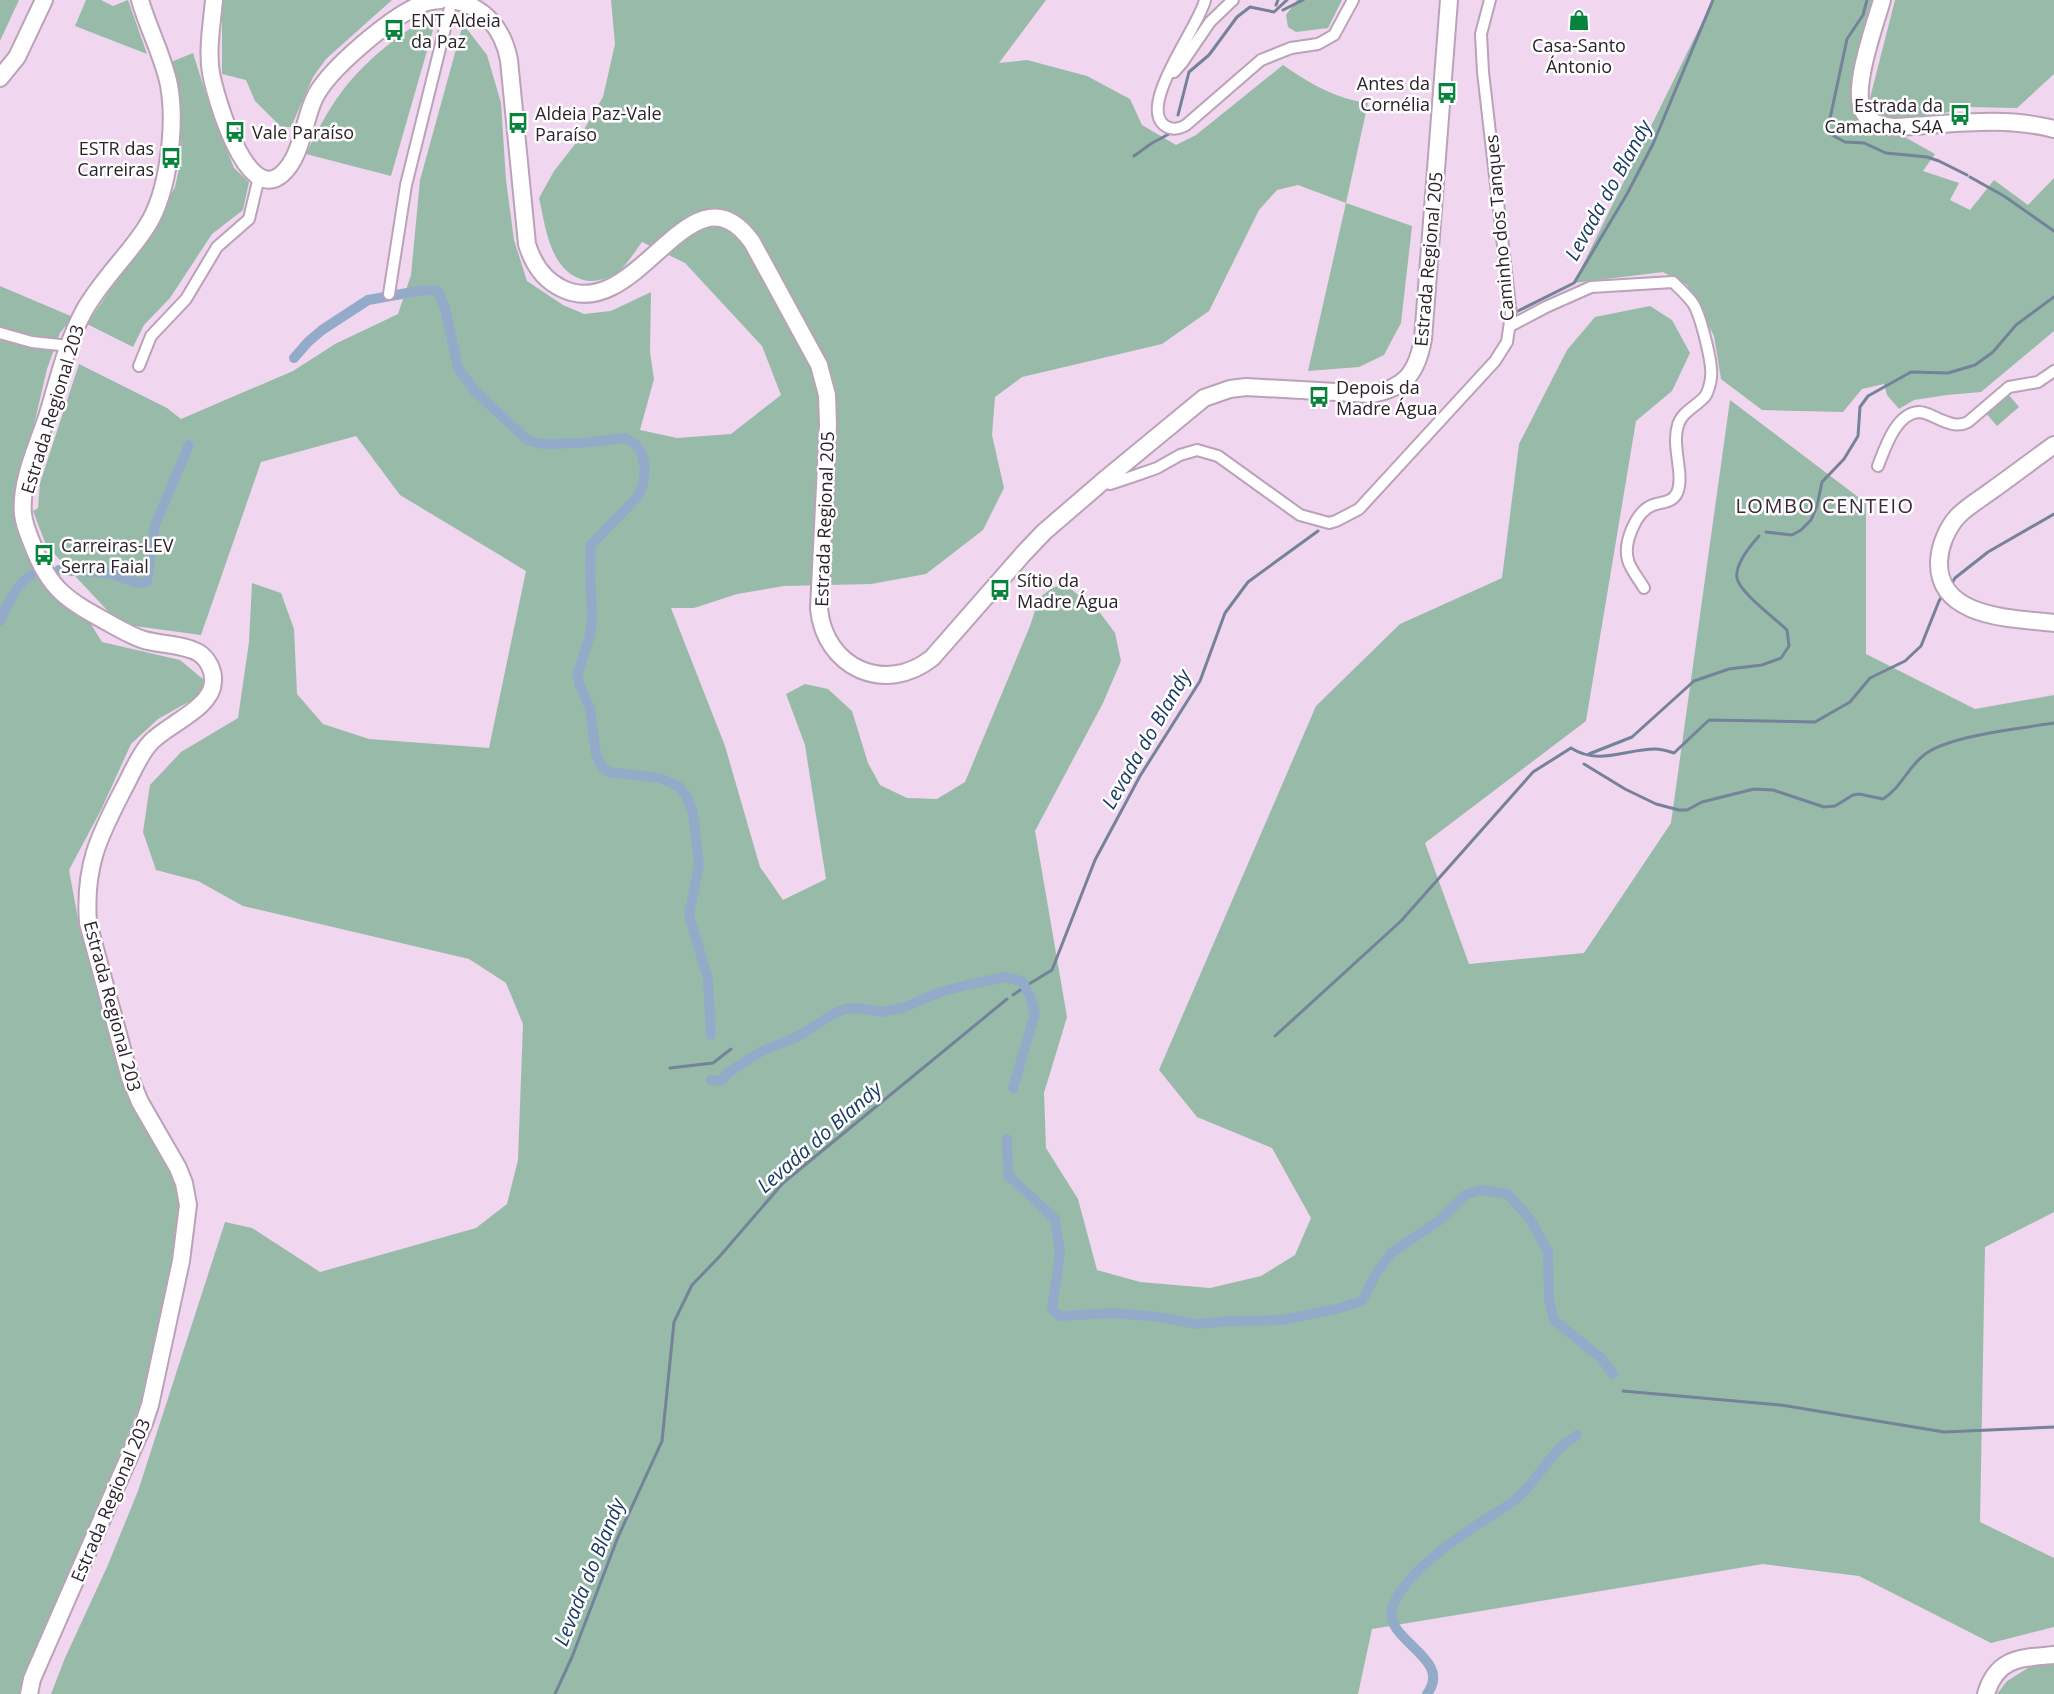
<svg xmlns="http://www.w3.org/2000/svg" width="2054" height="1694" font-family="'Open Sans',sans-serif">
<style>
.green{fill:#98bba9}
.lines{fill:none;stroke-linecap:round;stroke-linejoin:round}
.stream{stroke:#74829a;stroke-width:3}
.canal{stroke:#93abc9;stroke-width:10}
.street-casing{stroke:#baa2b8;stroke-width:14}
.secondary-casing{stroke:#baa2b8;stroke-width:20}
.street{stroke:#fff;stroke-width:10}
.secondary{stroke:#fff;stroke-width:16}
.labels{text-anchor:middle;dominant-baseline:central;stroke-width:5;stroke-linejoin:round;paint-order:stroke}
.poi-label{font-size:18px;fill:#2c222b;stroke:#fff;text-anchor:start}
.street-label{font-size:18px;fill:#2c222b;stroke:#fff}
.water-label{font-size:20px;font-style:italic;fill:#1a3b64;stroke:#fff}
.neighbourhood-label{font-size:20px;letter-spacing:1.5px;fill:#3b2739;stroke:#fff}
</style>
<rect width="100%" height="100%" fill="#f0d6ee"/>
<path class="green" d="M0,0H19L0,41Z
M86,0H101L113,6L128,0L147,54L75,26Z
M222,0H392L326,59L313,77L291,127H281L255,101L246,80L222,74Z
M611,0H1046L999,63L1027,60L1087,76L1130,99L1142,125L1176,145L1196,135L1283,65C1309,83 1336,99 1368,103L1346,203L1412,226L1401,323L1384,355L1359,367L1308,371L1346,203L1298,185L1277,190L1259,210L1209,311L1162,344L1022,377L995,397L992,435L1004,488L983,530L926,574L871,584L784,586L737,594L694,608H671L725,746L760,867L783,900L826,879L805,745L786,694L805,684L828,689L852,711L868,763L880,785L907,798L937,799L965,782L1030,626L1039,598L1052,588L1065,584L1101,614L1115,633L1121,661L1103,703L1035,831L1067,1017L1044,1093L1046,1148L1078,1199L1097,1270L1140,1282L1210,1288L1261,1276L1295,1255L1311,1218L1272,1148L1197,1117L1159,1070L1316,706L1400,624L1502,578L1519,444L1567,350L1595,317L1650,306L1672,320L1690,353L1672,391L1636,421L1586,721L1425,843L1469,964L1584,953L1671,823L1730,400L1866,503V654L1975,709L2054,695V1212L1985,1247L1980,1522L2054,1558V1627L1991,1643L1859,1576L1763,1564L1372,1629L1358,1694H51L65,1658L107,1567L138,1491L225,1222L252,1228L320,1272L476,1228L507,1204L518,1160L523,1024L506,983L469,959L243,906L198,881L156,870L143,832L150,785L181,752L238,718L249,642L252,583L281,593L294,629L297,694L323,724L369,739L489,748L526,571L400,495L356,436L261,462L201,635L120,624L46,545L33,511L38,508L40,483L79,364L167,408L181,419L293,371L335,344L398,314L411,275L420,180L463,24L487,55L501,103L506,180L514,240L527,281L563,305L584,314L611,311L651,292L650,352L654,379L640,430L677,438L731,434L781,395L762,346L685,263L642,242C635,251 627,265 618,272C608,279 595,283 583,280C549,269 546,228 539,198L554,171L576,143L603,97L615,44Z
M1297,0H1342L1328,28L1296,32L1288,27L1286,15Z
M1713,0H1876L1855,109L1935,154L1923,171L1959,183L1950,200L1970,210L1994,180L2028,205L2054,178V331L1981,392L1947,395L1914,400L1899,409L1887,395L1884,384L1862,389L1843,412L1762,410L1721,379L1714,336L1687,285L1663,272L1574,283Z
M1895,0H2054V74L2017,108L1968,107L1897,125C1881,118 1874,117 1870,98Z
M437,16L391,176L306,154C330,104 348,76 393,41C407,31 420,20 437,16Z
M193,53L210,107L234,168L249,182L243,210L212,234L170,298L144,325L133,347L87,324L157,221L175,187L180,164L181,120L174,90L171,62Z
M0,286L73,317L60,333L47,369L15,506L43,572L81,608L102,642L180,660L204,680L206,688L199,696L158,719L131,744L101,810L69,870L79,924L122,1080L176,1176L181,1209L159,1333L144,1396L21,1694H0Z
M2008,394L2019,407L1997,426L1985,412Z
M2054,1660V1694H1997L2007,1681L2039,1661Z"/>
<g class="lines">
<path class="stream" d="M1867,0L1863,15L1847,39L1828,128L1830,134L1845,142L1864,143L1886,153L1927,157L1939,161L1967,175
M1276,5L1278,0
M1283,10L1303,0
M1178,115L1189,72L1209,55L1237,17L1250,7L1274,12L1287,0
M1134,156L1152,143L1169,134
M1970,177L2004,196L2054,231
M1514,313L1574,283L1627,194L1653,144L1713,0
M1766,532L1792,535L1801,530L1811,520L1817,506L1822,482L1844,459L1858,436L1860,407L1868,396L1911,372L1948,373L1975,365L1993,352L2016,325L2054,297
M1952,583L1955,578L1988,552L2054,514
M1589,754L1632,737L1694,681L1729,669L1762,665L1781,658L1789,646L1787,630C1776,619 1739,592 1737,578C1735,565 1750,546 1759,536
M1584,764L1625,789L1656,804L1679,810H1687L1702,802L1754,789L1773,790L1824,807L1835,806L1853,795L1859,794L1883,799C1901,788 1908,767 1924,755C1947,736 2022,728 2054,723
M1029,984L1052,970L1095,860L1140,776L1200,681L1225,613L1248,582L1318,531
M1013,995L1023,988
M1275,1036L1401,921L1533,772L1571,748C1599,766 1625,749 1655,749C1661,749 1668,751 1674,753L1709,720L1815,722L1850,702L1870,678L1905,661L1921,646L1939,601L1944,593
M670,1068L713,1063L731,1049
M1623,1391L1781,1405L1944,1432L2054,1427
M555,1694L572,1657L618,1537L662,1441L674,1322L692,1285L720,1256L783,1183L1007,999"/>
<path class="canal" d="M294,358L308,342L322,330L368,300L424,290L438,291L445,308L458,368L475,391L527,440L542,444L582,443L625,438L634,443L641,452L645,467L643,485L638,496L591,545L590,565L592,617L590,635L578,674L579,683L590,709L596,754L601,765L608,772L660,778L678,786L686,795L693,813L699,865L689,915L708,979L711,1035
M59,570L108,573L138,583L147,581L155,525L189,445
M0,621C8,603 15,586 31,575
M711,1080L721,1081L728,1073L760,1052L797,1037L835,1013L846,1009L857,1008L882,1012L903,1008L940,992L967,985L1005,977L1022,981L1030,996L1035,1013L1013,1088
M1007,1139L1008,1175L1055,1219L1060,1253L1052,1309L1060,1316L1113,1313L1159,1317L1197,1324L1228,1321L1282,1320L1336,1309L1362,1301L1377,1272L1391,1253L1440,1220L1465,1195L1481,1190L1508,1194L1530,1219L1548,1252L1549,1300L1554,1320L1601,1358L1613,1374
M1427,1694C1454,1658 1384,1641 1392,1609C1401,1576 1455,1539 1483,1521C1494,1513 1508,1507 1517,1498C1532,1485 1543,1467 1556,1452C1562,1445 1570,1440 1577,1435"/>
<defs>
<path id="street" d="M1205,0C1200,25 1138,104 1164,125C1172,131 1179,129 1186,125L1261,60L1291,48L1318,44L1334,35L1353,0
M1174,72L1182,63L1210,22L1233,0
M389,294L406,185L452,0
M1510,326L1546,307L1591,287L1673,282C1679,288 1687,295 1692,302C1700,312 1713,364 1711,377C1711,382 1708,391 1706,395C1698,406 1682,411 1678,425C1671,447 1685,475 1677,493C1672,503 1662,502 1653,505C1636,511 1623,543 1628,560C1630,569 1639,579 1644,588
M0,333L32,342L69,346
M139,366L151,336L186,299L217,247L249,219L259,177
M1878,466C1885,448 1896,413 1919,412C1926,412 1934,417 1941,420C1951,424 1958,427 1968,422L2009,387L2038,382L2054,371
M1102,482L1110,484L1134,476L1157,468L1180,455L1197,450L1218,456L1300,515L1329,523L1336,521L1359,509L1495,361L1507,342L1511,315L1483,72L1481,34L1490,0"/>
<path id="secondary" d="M214,0C212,23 207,50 211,73C215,95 246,206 282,174C302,156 303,123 314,99C327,70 392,16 422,4C427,1 434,1 440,0
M453,0C485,7 503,29 509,60L527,244C533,264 543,280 563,289C639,324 691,157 752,242L819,365L827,395L828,425L819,609C825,668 885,695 932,658L1024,553L1044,532L1102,482L1204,398L1230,389L1246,387L1371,394C1406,388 1417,372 1423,339L1449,0
M1882,0C1875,25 1850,92 1864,113C1871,124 1881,125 1893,127C1947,125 2001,115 2054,129
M0,78L17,57L44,0
M2054,445C2033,460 2012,476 1991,491C1980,499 1968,506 1958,516C1947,528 1940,545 1939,561C1937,619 2013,618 2054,623
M29,1694L32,1679L144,1423L150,1405L181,1261L188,1205L184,1183L178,1168L140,1102L130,1078L88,923C84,867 98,838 123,790C132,774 138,756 151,742C168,724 212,708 213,682C214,671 208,659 199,653C183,644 162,645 144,640C132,636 120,629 109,623C69,601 50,591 33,546C29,536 24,525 23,514C20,482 37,447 47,417C58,382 66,344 84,311C101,280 128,256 147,226C169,192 176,124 169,85C163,56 148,28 140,0
M1986,1694C1997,1657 2021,1658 2054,1655"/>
</defs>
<use href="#street" class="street-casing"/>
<use href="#secondary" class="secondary-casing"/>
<use href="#street" class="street"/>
<use href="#secondary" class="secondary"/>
</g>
<defs>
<symbol id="shop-bare" viewBox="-9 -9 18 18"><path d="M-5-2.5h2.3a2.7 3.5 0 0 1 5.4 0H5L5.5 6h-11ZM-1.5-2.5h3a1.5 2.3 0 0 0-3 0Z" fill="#07833c" stroke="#fff" stroke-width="2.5" paint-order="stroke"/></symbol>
<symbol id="bus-bare" viewBox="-9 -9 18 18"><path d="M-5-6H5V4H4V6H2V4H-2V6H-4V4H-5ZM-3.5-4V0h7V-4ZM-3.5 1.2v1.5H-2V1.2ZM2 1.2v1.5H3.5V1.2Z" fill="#07833c" stroke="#fff" stroke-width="2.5" paint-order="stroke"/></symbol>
</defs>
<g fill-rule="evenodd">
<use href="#shop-bare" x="1564" y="5" width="30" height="30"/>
<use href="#bus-bare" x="379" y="15" width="30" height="30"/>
<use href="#bus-bare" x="1432" y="78" width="30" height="30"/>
<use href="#bus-bare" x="1945" y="100" width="30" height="30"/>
<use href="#bus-bare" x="503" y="108" width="30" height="30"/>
<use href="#bus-bare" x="220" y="117" width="30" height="30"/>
<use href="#bus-bare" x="156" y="143" width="30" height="30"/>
<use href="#bus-bare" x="1304" y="382" width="30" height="30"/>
<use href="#bus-bare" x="29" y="540" width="30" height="30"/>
<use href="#bus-bare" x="985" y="575" width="30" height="30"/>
</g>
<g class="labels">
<g class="poi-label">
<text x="411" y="20">ENT Aldeia<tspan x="411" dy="21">da Paz</tspan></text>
<text x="1579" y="45" text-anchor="middle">Casa-Santo<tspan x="1579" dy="21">Ántonio</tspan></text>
<text x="1430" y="83" text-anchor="end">Antes da<tspan x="1430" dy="21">Cornélia</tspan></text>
<text x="1943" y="105" text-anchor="end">Estrada da<tspan x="1943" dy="21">Camacha, S4A</tspan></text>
<text x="535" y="113">Aldeia Paz-Vale<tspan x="535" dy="21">Paraíso</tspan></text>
<text x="252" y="132">Vale Paraíso</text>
<text x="154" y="148" text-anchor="end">ESTR das<tspan x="154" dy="21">Carreiras</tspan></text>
<text x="1336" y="387">Depois da<tspan x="1336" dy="21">Madre Água</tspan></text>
<text x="61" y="545">Carreiras-LEV<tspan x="61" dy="21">Serra Faial</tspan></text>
<text x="1017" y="580">Sítio da<tspan x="1017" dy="21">Madre Água</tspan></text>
</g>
<g class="street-label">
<text transform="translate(1499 228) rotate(-95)">Caminho dos Tanques</text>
<text transform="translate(1428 259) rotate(-85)">Estrada Regional 205</text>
<text transform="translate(52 409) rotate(-73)">Estrada Regional 203</text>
<text transform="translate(824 519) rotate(-88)">Estrada Regional 205</text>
<text transform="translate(113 1006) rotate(75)">Estrada Regional 203</text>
<text transform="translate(110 1500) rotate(-67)">Estrada Regional 203</text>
</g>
<g class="water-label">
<text transform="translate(1608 190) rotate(-61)">Levada do Blandy</text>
<text transform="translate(1146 739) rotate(-60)">Levada do Blandy</text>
<text transform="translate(819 1137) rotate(-41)">Levada do Blandy</text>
<text transform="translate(589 1572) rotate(-68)">Levada do Blandy</text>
</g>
<g class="neighbourhood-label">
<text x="1825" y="505">LOMBO CENTEIO</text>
</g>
</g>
</svg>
